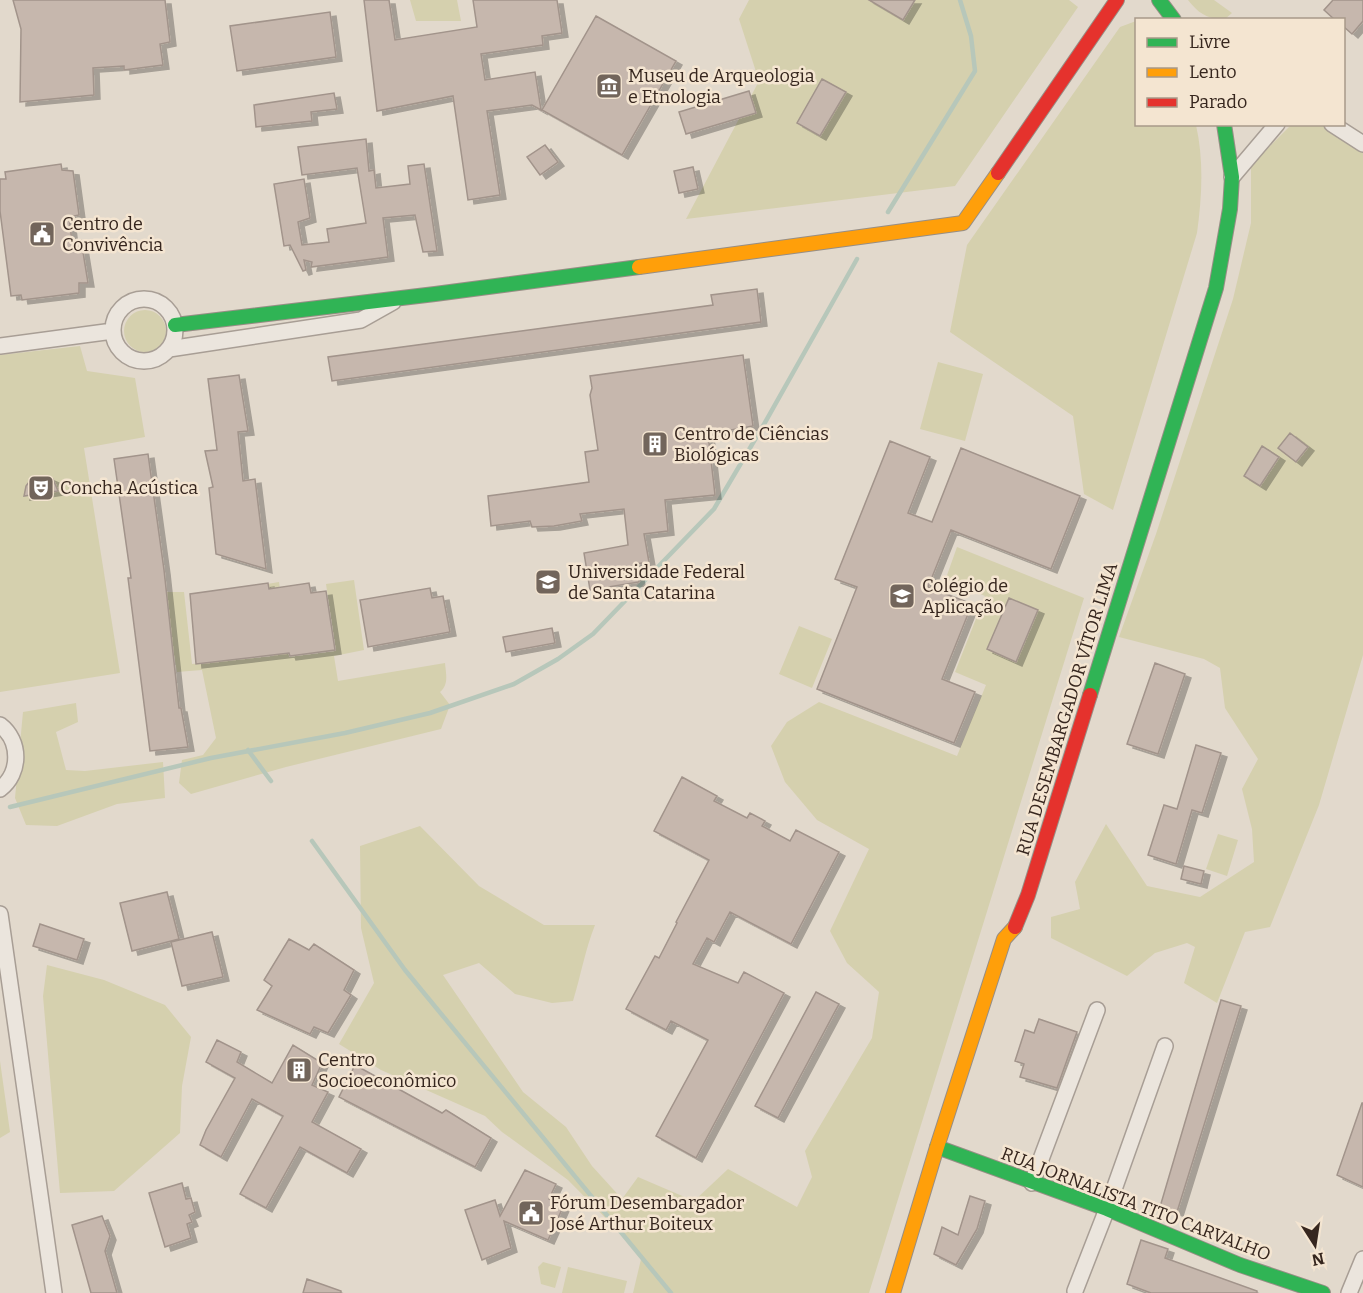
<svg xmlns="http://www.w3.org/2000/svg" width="1363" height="1293" font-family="Bitter,serif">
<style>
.green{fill:#d5d0ae}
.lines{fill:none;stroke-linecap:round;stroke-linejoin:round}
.stream{stroke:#b7c7ba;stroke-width:4.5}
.building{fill:#c6b7ad;stroke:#a2948b;stroke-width:1.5;filter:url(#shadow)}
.street-casing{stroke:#a89e95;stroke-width:18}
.fast-casing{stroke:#978e85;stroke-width:16}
.slow-casing{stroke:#978e85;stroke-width:16}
.jam-casing{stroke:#978e85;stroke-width:16}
.street{stroke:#ebe5dd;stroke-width:15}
.fast{stroke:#30b455;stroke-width:14}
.slow{stroke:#ff9f0a;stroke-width:14}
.jam{stroke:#e5322d;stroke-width:14}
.labels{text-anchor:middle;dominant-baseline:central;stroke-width:5;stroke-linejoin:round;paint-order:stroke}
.poi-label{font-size:18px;fill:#36261e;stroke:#f4e5d1;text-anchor:start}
.street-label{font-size:18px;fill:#36261e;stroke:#f4e5d1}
</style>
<defs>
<filter id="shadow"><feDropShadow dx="6" dy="4" stdDeviation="0" flood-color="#0004"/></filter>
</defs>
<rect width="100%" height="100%" fill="#e2d9cc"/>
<path class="green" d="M410,0H457L461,21H416Z
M749,0H1069L1078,7L955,186L686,219L759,81L739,19Z
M1188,0H1214L1232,13L1225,19C1208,20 1198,13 1188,0Z
M1136,21V124L1196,125C1204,160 1202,197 1197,233L1113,510L1084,494L1073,416L950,332L967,245L1120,27Z
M1291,125H1331L1363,147V655L1319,805L1270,927L1245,932L1217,1003L1184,983L1195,947L1187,943L1155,953L1127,976L1051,938V917L1080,909L1075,882L1106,824L1147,886L1200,897L1254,862L1252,829L1242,789L1258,759L1225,708L1220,668L1204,659L1119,637L1156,534L1233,299L1251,223V165Z
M124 331a21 21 0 1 1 42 0a21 21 0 1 1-42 0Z
M80,346L87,371L135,378L145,437L84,448L120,673L0,692V355Z
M938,362L983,374L965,441L920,429Z
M957,547L1084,598L869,1293H633L642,1255L568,1180L502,1132L485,1116L381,1070L339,1044L374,983L361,928L360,846L420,826L479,886L544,925H595C585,950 581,975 573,1001L552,1003L515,994L479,963L443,975L523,1092L566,1127L592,1166L622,1199L638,1177L694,1201L728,1169L797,1207L812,1177L805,1151L872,1038L879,992L847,963L830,931L869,849L817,820L785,782L771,746L787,722L819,702L957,756L986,685L955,672L985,596L946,578Z
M354,580L364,650L334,656L338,681L445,663C446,674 449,685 440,692L450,705L441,729L286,767L191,794L179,783L182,760L203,755L216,738L202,670L177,672L163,592H184L192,664L274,656L267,584L279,582L289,657L336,651L326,584Z
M799,626L832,639L812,688L779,674Z
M76,703L78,722L56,732L66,770L85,771L163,762L165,798L117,804L57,826L26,825L15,798L23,712Z
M1218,834L1238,840L1227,876L1206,869Z
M47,965L104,980L165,1005L191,1037L182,1086L180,1133L114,1191L60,1193L43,996Z
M0,1061L10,1132L0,1138Z
M543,1262L561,1267L555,1288L541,1284L538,1267Z
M568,1267L627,1281L624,1293H562Z"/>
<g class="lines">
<path class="stream" d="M888,212L975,71L971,36L960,0
M248,750L271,781
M10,807L211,758L345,733L430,713L514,684L558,659L593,634L714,509L763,426L857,259
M312,841L405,970L671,1293"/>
</g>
<path class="building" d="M13,0H165L170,42L160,44L163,65L124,70V66L93,68L94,95L20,102L21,29Z
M364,0H389L395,40L477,27L473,0H557L562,33L542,36L543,45L481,54L485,80L535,72L541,110L532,105L487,111L500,195L468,200L453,96L377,111Z
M869,0H915L903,20Z
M1333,0H1363V21L1352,34L1344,27V20H1335L1324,10Z
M330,12L336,57L237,71L230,26Z
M596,16L676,61L622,155L542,110Z
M822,79L846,92L820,136L797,123Z
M749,91L756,113L686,134L679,112Z
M334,93L337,109L311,112L312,121L256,127L254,105Z
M366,139L369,171L374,170L376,188L410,184L408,166L424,164L437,251L423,252L415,215L383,218L388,257L311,267L312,262L304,260L306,270L303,271L290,245L284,246L274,184L304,179L310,218L298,222L302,245L329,242L327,229L366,223L357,168L302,175L298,147Z
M545,145L558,162L540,175L527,157Z
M61,164L62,170L73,171L79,215L69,217L72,242L81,240L88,283H79V293L22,300L21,295L11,296L0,211V179H6L5,172Z
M693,167L698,189L679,193L674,171Z
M757,289L761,322L332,381L328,357L713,305L711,295Z
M743,355L753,426L708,434L715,495L665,500L668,531L644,534L649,562L636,564L639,582L590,590L584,553L628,545L624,509L580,514L582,521L554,526L532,527L530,521L491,526L488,496L589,482L585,452L598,450L590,395L592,388L590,376Z
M239,375L248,431L238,432L243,481L255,479L266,569L216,554L209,488L213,487L205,451L217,450L208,379Z
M1290,433L1308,447L1296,462L1278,448Z
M890,441L930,457L908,513L932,522L961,448L1080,496L1051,569L951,530L928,587L972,604L942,679L975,692L954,743L817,689L857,587L835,579Z
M1262,446L1279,457L1260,486L1244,476Z
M148,454L164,570L179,708H181L188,747L150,751L128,578H131L114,459Z
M46,476L53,479L58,491L24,496L26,486L32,478Z
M268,583L269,589L309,583L311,593L326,591L335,650L290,656L289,653L196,664L190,594Z
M430,588L432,598L443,596L450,632L368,647L360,600Z
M1009,598L1038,610L1016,662L987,649Z
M552,628L555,643L506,652L503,637Z
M1155,663L1185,674L1158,754L1127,744Z
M1196,745L1221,753L1202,813L1192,810L1176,864L1148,855L1164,805L1177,809Z
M682,777L717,796L714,801L747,818L750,813L765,821L762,826L790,841L796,830L839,852L791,944L730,912L714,942L707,938L693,964L738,983L744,972L784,993L696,1158L656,1136L708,1040L671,1021L666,1030L626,1009L655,956L659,958L677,923L676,922L709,860L654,831Z
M1184,866L1204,871L1201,884L1181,879Z
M167,892L179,939L132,951L120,903Z
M40,924L84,939L77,960L33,946Z
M212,932L223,977L182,986L171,942Z
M289,939L309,950L314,944L354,970L344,990L351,995L328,1033L314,1027L310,1034L257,1010L272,986L264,980Z
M816,992L839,1004L778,1118L755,1106Z
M1221,1000L1241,1006L1177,1212L1160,1207Z
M1039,1019L1077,1032L1057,1088L1020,1077L1024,1064L1015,1061L1025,1030L1034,1033Z
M217,1040L241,1052L237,1062L272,1083L293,1045L322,1063L312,1085L328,1092L312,1122L361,1149L347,1173L300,1147L266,1208L240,1194L283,1116L252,1099L221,1157L200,1145L206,1130L235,1078L206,1062Z
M355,1065L442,1113L446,1110L491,1138L475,1167L339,1097Z
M1362,1103H1363V1187L1337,1175Z
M525,1170L556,1184L549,1199L563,1207L548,1240L504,1221L511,1248L482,1260L465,1210L495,1200L500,1216Z
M182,1183L186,1199L191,1198L195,1212L189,1215L192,1222L187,1224L191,1238L165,1247L149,1193Z
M970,1196L985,1201L977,1229L956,1265L934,1254L942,1227L958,1235Z
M102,1216L110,1236L105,1251L117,1293H91L72,1225Z
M1141,1240L1168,1249L1165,1258L1257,1291V1293H1151L1127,1284Z
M307,1279L341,1291V1293H303Z"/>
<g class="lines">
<defs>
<path id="street" d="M1332,124L1363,144
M1232,177L1277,124
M113 330a31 31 0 1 1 62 0a31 31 0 1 1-62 0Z
M0,346L113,331
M169,349L361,320L393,302
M0,725C21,741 21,773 0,789
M0,914L54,1293
M1032,1183L1097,1010
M1075,1291L1107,1209L1165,1046
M1349,1293L1363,1259"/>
<path id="fast" d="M1159,0L1174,20
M175,325L435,294L639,267
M1090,695L1216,288L1230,209L1232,177L1224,124
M937,1147L1107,1209L1240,1265L1323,1293"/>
<path id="slow" d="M639,267L963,223L998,173
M893,1293L937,1147L1004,939L1015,927"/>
<path id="jam" d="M998,173L1117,0
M1015,927L1028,895L1090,695"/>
</defs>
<use href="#street" class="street-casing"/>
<use href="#fast" class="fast-casing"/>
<use href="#slow" class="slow-casing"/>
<use href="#jam" class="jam-casing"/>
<use href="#street" class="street"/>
<use href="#fast" class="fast"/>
<use href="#slow" class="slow"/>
<use href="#jam" class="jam"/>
</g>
<defs>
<symbol id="museum-square" viewBox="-11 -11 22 22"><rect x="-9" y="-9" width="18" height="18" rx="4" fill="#72655b" stroke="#f4e5d1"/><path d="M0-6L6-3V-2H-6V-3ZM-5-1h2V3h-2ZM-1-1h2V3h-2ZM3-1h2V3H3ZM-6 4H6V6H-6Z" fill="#fff"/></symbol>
<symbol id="civic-square" viewBox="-11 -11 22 22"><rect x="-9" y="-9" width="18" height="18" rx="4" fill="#72655b" stroke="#f4e5d1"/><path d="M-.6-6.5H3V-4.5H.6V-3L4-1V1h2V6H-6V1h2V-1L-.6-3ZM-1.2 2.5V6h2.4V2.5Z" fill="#fff"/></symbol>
<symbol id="building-square" viewBox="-11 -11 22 22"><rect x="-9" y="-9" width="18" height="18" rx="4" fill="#72655b" stroke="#f4e5d1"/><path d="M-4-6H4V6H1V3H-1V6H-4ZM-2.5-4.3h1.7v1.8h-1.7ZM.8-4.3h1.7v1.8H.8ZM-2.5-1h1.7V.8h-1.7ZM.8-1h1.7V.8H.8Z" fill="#fff"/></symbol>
<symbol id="theatre-square" viewBox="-11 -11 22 22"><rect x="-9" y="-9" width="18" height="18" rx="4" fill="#72655b" stroke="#f4e5d1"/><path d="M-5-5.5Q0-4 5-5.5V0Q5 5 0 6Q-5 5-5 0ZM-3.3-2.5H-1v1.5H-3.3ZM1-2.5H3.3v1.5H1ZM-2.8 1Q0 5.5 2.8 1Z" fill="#fff"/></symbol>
<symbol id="university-square" viewBox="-11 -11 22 22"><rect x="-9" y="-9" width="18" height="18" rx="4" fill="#72655b" stroke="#f4e5d1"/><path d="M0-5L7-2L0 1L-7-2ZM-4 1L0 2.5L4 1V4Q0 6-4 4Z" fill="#fff"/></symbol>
<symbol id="school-square" viewBox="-11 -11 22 22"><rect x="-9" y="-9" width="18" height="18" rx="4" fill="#72655b" stroke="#f4e5d1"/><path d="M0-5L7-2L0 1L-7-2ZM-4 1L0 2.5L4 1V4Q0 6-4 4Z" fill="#fff"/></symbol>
</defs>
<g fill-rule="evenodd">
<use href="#museum-square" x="594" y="71" width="30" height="30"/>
<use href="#civic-square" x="27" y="219" width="30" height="30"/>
<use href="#building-square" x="640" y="429" width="30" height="30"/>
<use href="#theatre-square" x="26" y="473" width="30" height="30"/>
<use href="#university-square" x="533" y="567" width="30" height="30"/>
<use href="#school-square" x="887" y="581" width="30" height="30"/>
<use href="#building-square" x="284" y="1055" width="30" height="30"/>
<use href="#civic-square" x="516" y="1198" width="30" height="30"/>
</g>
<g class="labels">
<g class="poi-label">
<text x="628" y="76">Museu de Arqueologia<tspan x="628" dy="21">e Etnologia</tspan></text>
<text x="62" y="224">Centro de<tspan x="62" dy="21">Convivência</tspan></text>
<text x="674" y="434">Centro de Ciências<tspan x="674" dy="21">Biológicas</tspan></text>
<text x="60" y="488">Concha Acústica</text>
<text x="568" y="572">Universidade Federal<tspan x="568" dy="21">de Santa Catarina</tspan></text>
<text x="922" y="586">Colégio de<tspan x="922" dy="21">Aplicação</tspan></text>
<text x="318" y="1060">Centro<tspan x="318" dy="21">Socioeconômico</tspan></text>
<text x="550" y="1203">Fórum Desembargador<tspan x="550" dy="21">José Arthur Boiteux</tspan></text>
</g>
<g class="street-label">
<text transform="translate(1067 709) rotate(-73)">RUA DESEMBARGADOR VÍTOR LIMA</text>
<text transform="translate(1136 1204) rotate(21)">RUA JORNALISTA TITO CARVALHO</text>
</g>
</g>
<rect x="1135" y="18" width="210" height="108" fill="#f4e5d1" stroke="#a89989" stroke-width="1.5"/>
<rect x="1147" y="38" width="30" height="9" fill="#30b455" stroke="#a89989" stroke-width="1.5"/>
<text x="1189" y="48" font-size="18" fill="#36261e">Livre</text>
<rect x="1147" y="68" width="30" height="9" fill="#ff9f0a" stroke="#a89989" stroke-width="1.5"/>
<text x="1189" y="78" font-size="18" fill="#36261e">Lento</text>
<rect x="1147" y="98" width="30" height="9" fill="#e5322d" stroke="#a89989" stroke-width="1.5"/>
<text x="1189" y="108" font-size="18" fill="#36261e">Parado</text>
<g transform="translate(1315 1245) rotate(168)" stroke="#f4e5d1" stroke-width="4.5" paint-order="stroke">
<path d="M0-4.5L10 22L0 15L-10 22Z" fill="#36261e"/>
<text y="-9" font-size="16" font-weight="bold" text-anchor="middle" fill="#36261e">N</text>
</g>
</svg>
